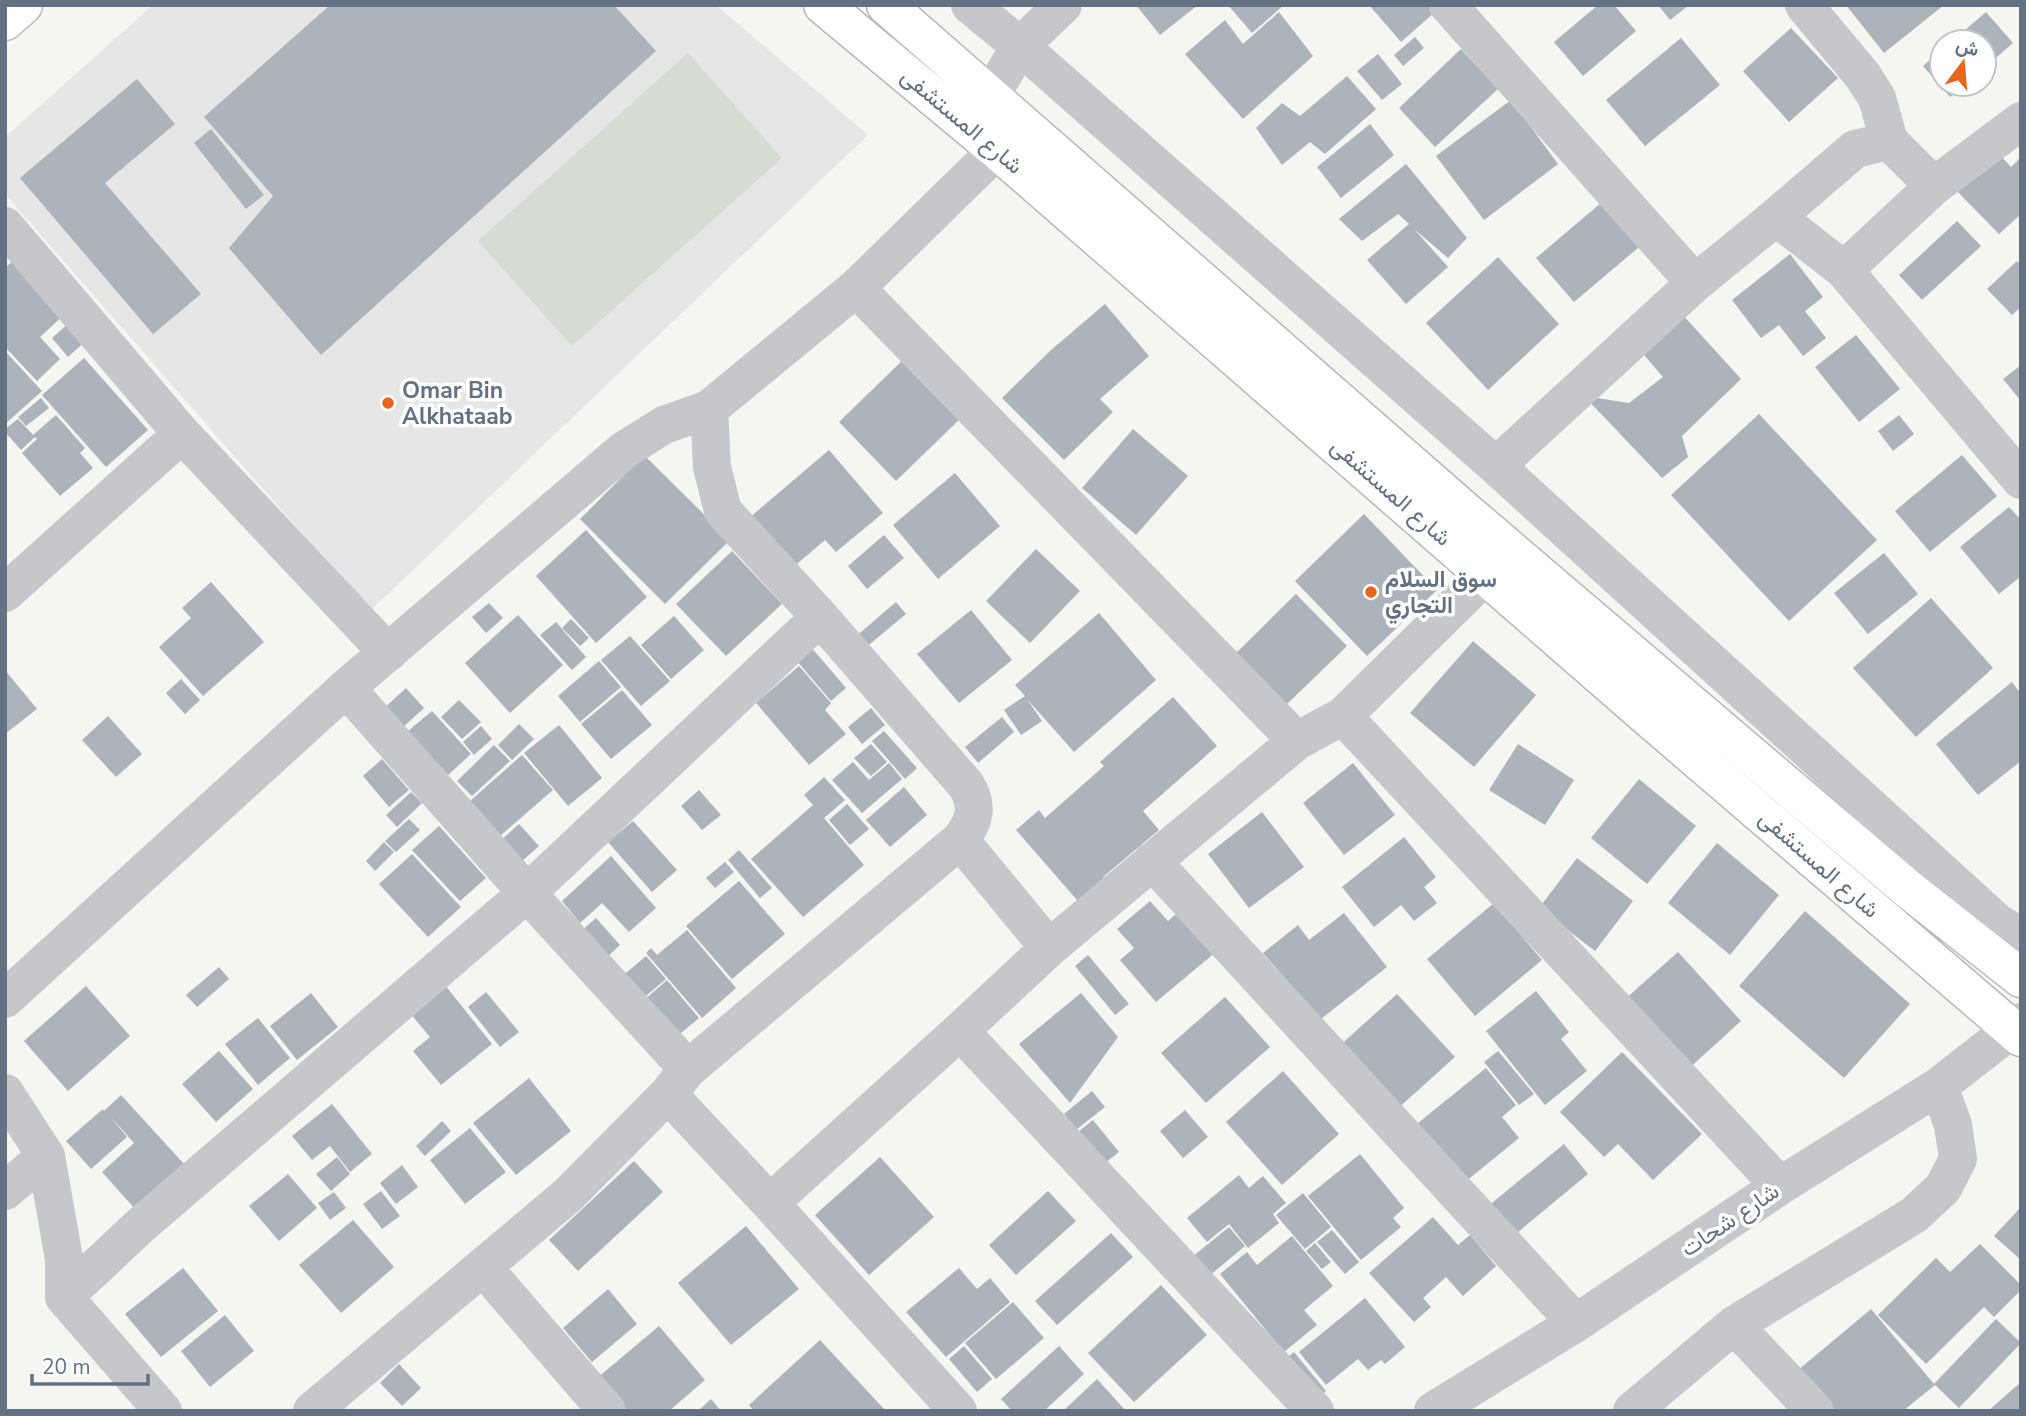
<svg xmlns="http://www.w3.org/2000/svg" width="2026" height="1416" font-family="'Nunito Sans',Vazirmatn,sans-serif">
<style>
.built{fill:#e5e6e5}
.green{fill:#d5dcd2}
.building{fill:#adb3ba}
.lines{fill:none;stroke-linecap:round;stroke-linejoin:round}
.secondary-casing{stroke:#b7babf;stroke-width:41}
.primary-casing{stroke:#b5b8bd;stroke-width:41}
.street{stroke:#c5c7cb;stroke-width:38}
.secondary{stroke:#fff;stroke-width:38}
.primary{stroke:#fff;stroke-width:38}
.poi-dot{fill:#e8651f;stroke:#fff;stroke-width:2.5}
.labels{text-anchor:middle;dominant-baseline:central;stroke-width:7;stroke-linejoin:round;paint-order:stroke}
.street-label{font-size:23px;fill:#637183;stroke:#fff}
.poi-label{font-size:23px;font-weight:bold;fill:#637183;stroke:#fff;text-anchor:start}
</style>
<rect width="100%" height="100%" fill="#f5f5f1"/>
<path class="built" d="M153,5H716L868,135L370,611L5,194V137Z"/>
<path class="green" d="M688,53L782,158L572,346L478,241Z"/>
<path class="building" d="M330,5H614L656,51L321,355L229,248L273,196L204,117Z
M1136,5H1198L1160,35Z
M1228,5H1284L1252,33Z
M1369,5H1443L1401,42Z
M1598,5H1614L1636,31L1583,76L1554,42Z
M1658,5H1689L1670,20Z
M1846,5H1944L1884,53Z
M1279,12L1313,56L1243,119L1185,54L1225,20L1243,44Z
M1986,12L2013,43L1984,68V42H1951Z
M1791,28L1838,78L1789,122L1743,71Z
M1415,37L1424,48L1403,66L1394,55Z
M1681,38L1720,85L1645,146L1606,100Z
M1461,49L1498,89L1435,147L1399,108Z
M1942,50V84H1966L1950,97L1923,66Z
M1378,54L1402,84L1382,100L1357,71Z
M1347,76L1376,109L1325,154L1310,142L1282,165L1256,128L1282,103L1300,116Z
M137,79L175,124L105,183L201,294L153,334L20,178Z
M1511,100L1558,164L1484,220L1436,156Z
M1370,124L1394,155L1341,198L1317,167Z
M211,129L264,195L246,209L194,143Z
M1997,152L2011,167L2021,157V214L1999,234L1956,190Z
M1406,164L1467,238L1448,258L1414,229L1448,267L1406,304L1367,260L1409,224L1398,214L1362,241L1339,219Z
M1601,203L1639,247L1574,302L1536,258Z
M1957,221L1981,246L1922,300L1899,275Z
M1790,254L1823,297L1805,311L1826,338L1803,356L1779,325L1761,338L1732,300Z
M1498,257L1559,324L1488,390L1426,323Z
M15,259L65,314L40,337L60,359L37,381L5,347V268Z
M2017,261L2021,265V307L2012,315L1987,289Z
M1105,304L1149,356L1100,399L1113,412L1064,460L1002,398L1051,350Z
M1682,314L1741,379L1682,436L1688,457L1662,478L1584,396L1629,403L1663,377L1637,347Z
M70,322L87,340L68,357L52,338Z
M1856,335L1900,389L1859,422L1815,367Z
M5,351L42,391L5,424Z
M907,356L964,415L896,481L839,422Z
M84,358L148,430L106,467L42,395Z
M2021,365V401L2003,379Z
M41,398L49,408L26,426L18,417Z
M1759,414L1877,540L1789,621L1671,495Z
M56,415L85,448L80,453L93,468L60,496L22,453L37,439L33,435Z
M1899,415L1914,434L1893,451L1878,431Z
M18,419L35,437L21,450L5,432V429Z
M1133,429L1188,476L1136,535L1082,488Z
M829,450L883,513L836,552L825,540L791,569L748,519Z
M644,455L730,540L665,604L580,519Z
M1962,455L1997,496L1930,552L1895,511Z
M955,473L1000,526L938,579L893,525Z
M2009,507L2021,520V576L1999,594L1960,547Z
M1364,514L1437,590L1367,656L1295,581Z
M586,530L647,597L596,643L536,576Z
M884,535L904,558L867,589L848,566Z
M1036,549L1080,591L1030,643L986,601Z
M732,551L782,604L726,656L676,604Z
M1884,553L1918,594L1868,634L1834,593Z
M211,582L264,642L203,696L159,647L191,618L182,608Z
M1296,594L1347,646L1282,709L1231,658Z
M1931,598L1993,668L1916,737L1853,668Z
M896,602L906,614L864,649L854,638Z
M489,603L503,618L486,633L472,617Z
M971,610L1012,660L959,703L917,654Z
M1099,613L1156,680L1074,752L1027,699L1042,721L1021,735L1004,710L1025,696L1015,685Z
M518,615L563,665L510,713L465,663Z
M674,616L704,650L671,679L641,645Z
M571,619L589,638L580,646L562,628Z
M556,622L586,657L572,670L540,635Z
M630,636L670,681L641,706L601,660Z
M1473,641L1536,695L1474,767L1410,713Z
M811,647L846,688L831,701L796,660Z
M599,661L621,687L580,722L558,696Z
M799,666L831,703L825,710L846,734L809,765L756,703Z
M5,670L37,709L5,734Z
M181,679L200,700L185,714L166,693Z
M2012,682L2021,694V761L1978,795L1936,744Z
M406,688L424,708L400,730L382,710Z
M622,690L652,725L611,759L581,724Z
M1173,697L1217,746L1143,811L1159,830L1103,877L1110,885L1084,908L1016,830L1039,810L1045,818L1104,766L1100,762Z
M459,700L481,722L462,739L441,717Z
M871,708L885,725L862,744L848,727Z
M432,711L471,754L448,775L408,731Z
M108,716L142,754L116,777L82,740Z
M1002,717L1014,732L978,763L965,747Z
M519,724L534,739L512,760L498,745Z
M559,725L602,778L568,806L524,753Z
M481,726L492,739L474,755L463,742Z
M884,731L917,768L905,779L872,741Z
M871,744L887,762L871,776L854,758Z
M1518,744L1574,780L1545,825L1489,790Z
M494,745L510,761L472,796L457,781Z
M522,755L553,790L500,836L470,801Z
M382,759L409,790L389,807L363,776Z
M853,762L869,780L889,763L902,779L862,813L832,780Z
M1353,763L1395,815L1344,855L1303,803Z
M824,777L845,800L824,818L864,865L803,917L751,859L813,805L804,795Z
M1639,779L1696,826L1647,884L1591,838Z
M904,787L927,815L890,847L866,820Z
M699,790L721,815L702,830L681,806Z
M411,792L422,803L397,827L386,815Z
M847,804L869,829L850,845L829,820Z
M1262,812L1304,867L1249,908L1208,854Z
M409,819L420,830L396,852L385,841Z
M633,821L677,870L652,892L608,842Z
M519,824L539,846L520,863L500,841Z
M439,826L486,878L460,901L412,850Z
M1404,837L1436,877L1424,887L1437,903L1414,921L1401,905L1374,927L1342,887Z
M384,842L394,852L375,871L366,861Z
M1717,843L1779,895L1730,955L1668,903Z
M739,850L772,888L760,898L728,860Z
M412,854L461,907L428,937L379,884Z
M611,856L656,908L629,932L602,903L580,923L562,901Z
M1577,858L1633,901L1595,951L1539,908Z
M725,862L734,872L715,888L706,878Z
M739,881L785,934L732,979L686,926Z
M1150,901L1168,921L1182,909L1217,951L1156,1002L1120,960L1134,948L1117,929Z
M1494,903L1542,960L1475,1016L1427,959Z
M1805,911L1910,1004L1844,1078L1739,986Z
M1344,913L1387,967L1321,1019L1263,953L1298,925L1309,940Z
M596,918L620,945L606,958L581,931Z
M687,930L736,988L702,1018L646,953L651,948L657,955Z
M1678,952L1741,1021L1686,1071L1623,1001Z
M1088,955L1129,1004L1115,1015L1075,966Z
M646,956L666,979L640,1001L620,978Z
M219,967L229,979L197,1007L186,995Z
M667,980L699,1018L675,1038L643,1001Z
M445,985L492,1044L441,1085L413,1051L430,1037L410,1013Z
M86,986L130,1036L68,1091L24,1041Z
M1536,991L1569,1032L1561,1039L1587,1071L1545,1105L1486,1031Z
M486,992L519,1032L500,1047L468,1007Z
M311,993L338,1027L297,1060L270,1026Z
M1081,993L1118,1037L1070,1103L1019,1044Z
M1397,994L1455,1057L1395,1111L1337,1048Z
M1225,997L1270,1047L1206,1103L1161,1053Z
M258,1018L290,1058L258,1085L225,1044Z
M219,1051L253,1089L216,1122L182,1084Z
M1498,1051L1534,1094L1519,1105L1484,1062Z
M1622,1052L1702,1134L1653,1180L1618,1144L1604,1157L1560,1112Z
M1486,1068L1516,1105L1502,1117L1519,1138L1465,1182L1418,1123Z
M1283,1071L1339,1134L1282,1185L1226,1122Z
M529,1078L571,1131L516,1175L473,1123Z
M1092,1091L1105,1107L1077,1129L1064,1114Z
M121,1095L185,1165L136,1210L102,1172L134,1143L110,1116L127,1137L91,1169L66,1141L103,1109L104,1111Z
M332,1104L372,1154L350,1172L330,1146L312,1160L292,1136Z
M1185,1110L1208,1137L1183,1158L1160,1131Z
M1093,1120L1119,1152L1105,1163L1078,1132Z
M442,1121L451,1131L425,1156L416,1146Z
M470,1128L506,1172L465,1204L430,1160Z
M1564,1144L1588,1174L1512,1237L1487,1207Z
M1360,1154L1404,1208L1393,1218L1401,1227L1361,1260L1308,1196Z
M337,1157L350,1174L331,1191L316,1174Z
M880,1157L934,1217L869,1275L815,1215Z
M634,1161L663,1192L578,1271L549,1240Z
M402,1165L418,1187L396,1204L380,1183Z
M288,1174L317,1208L279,1241L249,1206Z
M1239,1175L1249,1188L1263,1176L1286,1203L1273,1214L1279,1223L1248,1248L1229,1224L1207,1242L1187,1218Z
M381,1191L400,1216L382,1229L363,1204Z
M1048,1191L1076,1221L1016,1275L989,1245Z
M334,1192L346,1208L330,1220L318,1203Z
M1303,1193L1331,1227L1305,1249L1276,1215Z
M2021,1207V1260L1994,1236Z
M1433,1217L1458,1245L1470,1235L1496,1266L1463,1296L1446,1277L1423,1298L1431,1307L1414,1322L1369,1273Z
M353,1220L394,1267L341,1313L299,1265Z
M746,1226L799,1289L731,1345L678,1283Z
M1229,1227L1245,1246L1208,1277L1192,1257Z
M1332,1230L1359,1262L1345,1274L1317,1242Z
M1111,1233L1133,1257L1057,1325L1035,1301Z
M1292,1236L1333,1286L1304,1310L1317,1325L1284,1352L1220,1274L1247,1252L1257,1265Z
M1315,1243L1331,1262L1322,1269L1306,1251Z
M1980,1244L2021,1285V1290L1994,1317L1984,1307L1926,1364L1878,1315L1936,1258L1950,1272Z
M183,1268L218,1311L161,1357L125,1314Z
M959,1268L977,1289L990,1278L1010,1302L946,1357L906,1312Z
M1161,1285L1207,1335L1134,1402L1088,1353Z
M608,1289L637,1324L592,1362L563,1328Z
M1365,1298L1405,1347L1385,1364L1381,1360L1368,1370L1358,1359L1326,1385L1299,1352Z
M1013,1302L1044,1338L996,1379L965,1343Z
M1871,1309L1934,1384L1996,1319L2021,1343L1959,1408L1935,1385L1903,1411H1830L1797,1371Z
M225,1315L254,1351L210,1387L181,1351Z
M659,1326L705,1380L669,1411H624L596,1379Z
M820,1340L884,1409L882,1411H754L749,1405Z
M964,1346L992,1379L977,1392L949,1359Z
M1059,1346L1084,1374L1044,1411H1012L1001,1399Z
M1294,1352L1326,1391L1314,1401L1282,1362Z
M399,1364L421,1388L402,1406L380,1383Z
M1097,1379L1126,1411H1063Z
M2021,1382V1411H1988Z
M711,1399L721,1411H698Z"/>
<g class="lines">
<defs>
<path id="secondary" d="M5,21L23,5"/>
<path id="primary" d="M823,5L997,150L1648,717L2021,1037
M886,5L1467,513L1908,889L2021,978"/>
</defs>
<use href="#secondary" class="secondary-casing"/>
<use href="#primary" class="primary-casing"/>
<path class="street" d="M970,5L1020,46L1496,466L1997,922L2021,937
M1448,5L1695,283
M1804,5L1863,76L1877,98L1889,141
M970,119L990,97L1020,46L1063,5
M1934,186L1889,141L1855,149L1776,217L1844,270L2021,480
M5,226L182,434L388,653
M1844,270L1934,186L2021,121
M856,288L1297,741
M709,409L712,467L723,511L820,617L966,785C979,806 975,821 960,840L1049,948
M1496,466L1695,283L1776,217
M5,593L182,434
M346,688L527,893L688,1069
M1343,716L1780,1186
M1152,861L1576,1323
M5,999L346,688L624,450L664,425L709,409L856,288L997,150
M960,1031L1315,1411
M5,1093L46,1156L64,1259V1297L163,1411
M668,1094L770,1203L958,1411
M5,1191L46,1156
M770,1203L960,1031L1049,948L1297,741L1343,716L1486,575
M483,1267L607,1411
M64,1297L142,1224L527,893L820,617
M1734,1325L1815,1411
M312,1411L568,1195L668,1094L688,1069L960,840
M1433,1411L1576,1323L1780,1186L1939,1086L2021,1022
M1632,1411L1734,1325L1914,1215L1943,1188L1958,1159L1953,1125L1939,1086"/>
<use href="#secondary" class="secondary"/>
<use href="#primary" class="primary"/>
</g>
<g class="poi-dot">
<circle cx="388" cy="403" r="7"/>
<circle cx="1371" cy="592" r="7"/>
</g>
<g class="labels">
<g class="street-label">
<text transform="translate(962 121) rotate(40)">شارع المستشفى</text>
<text transform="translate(1391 492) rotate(41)">شارع المستشفى</text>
<text transform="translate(1819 864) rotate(41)">شارع المستشفى</text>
<text transform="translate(1730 1220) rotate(-34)">شارع شحات</text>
</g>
<g class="poi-label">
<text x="402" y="390">Omar Bin<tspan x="402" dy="26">Alkhataab</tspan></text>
<text x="1385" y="579">سوق السلام<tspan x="1385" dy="26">التجاري</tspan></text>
</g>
</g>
<rect width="2026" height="1416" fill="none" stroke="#637183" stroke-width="14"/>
<g transform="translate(1963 63) rotate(16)"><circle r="33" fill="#ffffff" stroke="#c1c6cd" stroke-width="2"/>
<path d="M0-5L12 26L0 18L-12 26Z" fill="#e8651f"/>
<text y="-10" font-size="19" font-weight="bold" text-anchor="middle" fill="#637183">ش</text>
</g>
<path d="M32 1374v10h116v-10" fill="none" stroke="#637183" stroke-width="3.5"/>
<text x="42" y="1374" font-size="21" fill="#637183" stroke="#ffffff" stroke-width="5" paint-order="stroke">20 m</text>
</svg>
